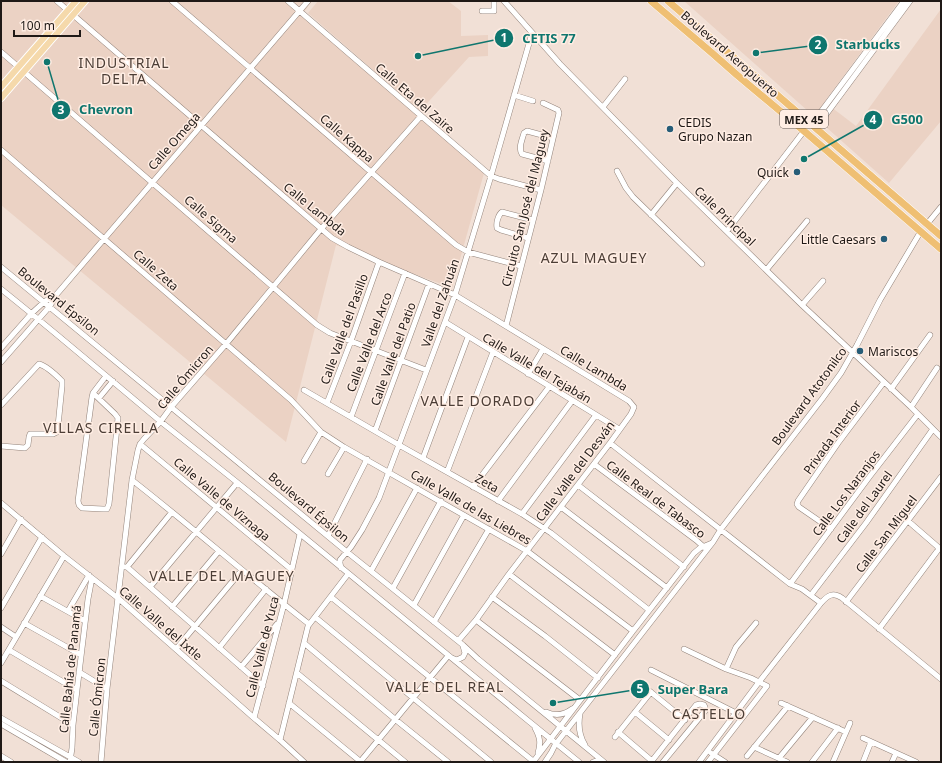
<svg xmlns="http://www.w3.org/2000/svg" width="942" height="763" font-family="'Noto Sans',sans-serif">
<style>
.built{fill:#ebd2c4}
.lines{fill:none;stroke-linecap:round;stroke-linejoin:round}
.minor-casing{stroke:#93837a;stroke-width:6}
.major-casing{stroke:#fff;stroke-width:8}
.highway-casing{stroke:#fff;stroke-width:8}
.minor{stroke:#fff;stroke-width:5}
.major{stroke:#f5d9ab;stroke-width:6}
.highway{stroke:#efbf73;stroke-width:7}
.poi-dot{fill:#265d78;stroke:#ffede3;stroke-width:1.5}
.labels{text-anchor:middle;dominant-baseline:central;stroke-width:3;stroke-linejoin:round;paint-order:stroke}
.shield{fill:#ffede3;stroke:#625954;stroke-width:1}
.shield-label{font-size:11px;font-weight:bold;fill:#1f1916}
.street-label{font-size:12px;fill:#1f1916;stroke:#ffede3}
.poi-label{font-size:12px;fill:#1f1916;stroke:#ffede3;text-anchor:start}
.quarter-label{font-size:14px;letter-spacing:1px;fill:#4c3e36;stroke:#ffede3}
.leader{fill:none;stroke:#0f766e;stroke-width:1.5}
.callout-dot{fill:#0f766e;stroke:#ffede3;stroke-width:1.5}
.mark-label{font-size:12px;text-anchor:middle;font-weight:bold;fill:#fff}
.callout-label{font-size:13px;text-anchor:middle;font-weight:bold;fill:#0f766e;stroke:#ffede3;stroke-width:3;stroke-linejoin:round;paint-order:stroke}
</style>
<rect width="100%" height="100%" fill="#f1e0d6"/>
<path class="built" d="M1,1H312L304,12L484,173L452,288L336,245L286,442L1,205Z
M318,1H448L461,11V36L488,35V56L469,57L420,111L308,13Z
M684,1H899L825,101L835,110L856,126L941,9V121L889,183Z"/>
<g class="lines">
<defs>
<path id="minor" d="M57,1L332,238L348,247L379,262L455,295L629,401L634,407L631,414L610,443L509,574L476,620L458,641
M172,1L456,245L468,252L521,266
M288,1L491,176L499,179L541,190
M504,1L560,64L677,183L802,305L911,407L941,437
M482,11H494V1
M1,52L317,325L330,333L426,370
M514,95L533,101
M603,107L625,79
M811,125L904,1
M816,128L910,1
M1,150L291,400L321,432L344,447L527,551L633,631
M548,161L522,154C518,148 522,140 524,133L527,131L553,138
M617,171L626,188L633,197L702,264
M651,215L677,183
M927,224L941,207
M727,231L804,131
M528,238L501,230L497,228C496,223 498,215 502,212L533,220
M1,267L347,552L463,645L478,659L604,762
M767,269L807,221
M1,289C55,332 107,377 160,421C195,449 231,477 265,505C370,591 474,677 579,762
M802,305L823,281
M445,322L619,429
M506,326L541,190L559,113L558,110L543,103
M1,348L32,313L44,302L56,295
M1,362L50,306L56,295L308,1
M528,374L543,349
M891,389L930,335
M304,390L399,445L522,514L551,533L649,610
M93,393L115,414L118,418L109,504L107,509H103L82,508L79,505L78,501L92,397L93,393L106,376
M99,398L113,381
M327,403L351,341L379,262
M1,405L39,364C47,366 56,375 62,381V386L58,426L57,432L53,434H30L29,437L28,445L25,448L1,446
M911,407L937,368
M351,417L405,273
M375,431L429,284
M610,443L790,584L802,589L821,603C828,595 833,592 842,598L941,679
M140,444L292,570
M423,458L468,337
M304,461L321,432
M594,464L696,540L705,548
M447,472L493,352
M328,474L344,447
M132,480C192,527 249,577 309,624
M578,485L684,567
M473,487L549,387
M498,501L572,401
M1,503L64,556L119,599L254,718L280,740L304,762
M561,507L667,588
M522,514L596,415
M831,529L799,507L797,504L798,501L838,443L884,382
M328,536L367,459
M1,554L21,519
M125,567H127L172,512
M127,567L263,686
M341,568L340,563V560L351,547L362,530L379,498L455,295L491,176L532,33
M371,571L417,488
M509,574L615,655
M790,584L870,476L918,414
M150,587L237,483
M393,588L441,501
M811,595L866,523L933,429
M40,596L85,621
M331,597L533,761
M492,597L545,636L598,678
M846,602L941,477
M414,605L464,515
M172,607L219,551
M1,608L42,537
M68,611L89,575
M315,617L491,762
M476,620L580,700
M434,622L489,529
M24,623L81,655
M1,627L16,637
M879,629L938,550V547L908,521
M304,643L396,720L448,762
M219,648L266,589
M176,649L242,570
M684,649L726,669L751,678L767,686L708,762
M9,650L77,690
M452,658L457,660L463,657L465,653L463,646
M1,663L64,556
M241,667L277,624
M726,669L736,647L756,623
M651,670L736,713
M79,672L107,689
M297,673L405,762
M1,681L73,725
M647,689L685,720
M289,703L361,762
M781,703L846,732
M546,712C555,716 564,715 572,709
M635,712L669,740
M580,714C578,725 579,735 585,745
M1,718L79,762
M254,718L284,604L300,534
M1,724L66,762
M535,728C540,737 541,743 538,753
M618,732L652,761
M615,737L651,692
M863,738L916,762
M280,740L308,626L348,574
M754,747L787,762
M711,753L725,762
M1,756L11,762
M747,756L788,706
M779,758L813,717
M70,762L72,748L73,725L77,690L88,599L92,578
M101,762L107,689L132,480L138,450L140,444L144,439L161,421L172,406L226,344L321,229L421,116
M360,762L448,656
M533,762L633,631L694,553L700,548L712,543
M545,762L551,753L555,745L713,542L721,529L822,399L841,373L857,345L880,300L921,231
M593,762L596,761L599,762
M651,762L696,705L700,704L704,705L705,707V711L663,762
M699,762L759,682L821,603
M812,762L838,728
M833,762L850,723
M863,762L871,742
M892,762L896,753"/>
<path id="major" d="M1,87L76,1
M1,98L85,1"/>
<path id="highway" d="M651,1L712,53L737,75L804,131L941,249
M668,1L941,236"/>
</defs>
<use href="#minor" class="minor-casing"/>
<use href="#major" class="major-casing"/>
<use href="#highway" class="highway-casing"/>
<use href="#minor" class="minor"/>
<use href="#major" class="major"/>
<use href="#highway" class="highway"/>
</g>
<g class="poi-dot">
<circle cx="670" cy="129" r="4"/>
<circle cx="797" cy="172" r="4"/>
<circle cx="884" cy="239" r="4"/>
<circle cx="860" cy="351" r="4"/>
</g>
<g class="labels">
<rect class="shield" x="780" y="110" width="48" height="18" rx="3"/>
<g class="shield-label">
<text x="804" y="119">MEX 45</text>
</g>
<g class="street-label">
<text transform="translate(730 54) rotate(41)">Boulevard Aeropuerto</text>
<text transform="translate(415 98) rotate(41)">Calle Eta del Zaire</text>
<text transform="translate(347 138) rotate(41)">Calle Kappa</text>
<text transform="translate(174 141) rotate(-49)">Calle Omega</text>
<text transform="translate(525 208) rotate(-76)">Circuito San José del Maguey</text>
<text transform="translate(315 209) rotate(39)">Calle Lambda</text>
<text transform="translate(725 216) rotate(44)">Calle Principal</text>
<text transform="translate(211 219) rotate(41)">Calle Sigma</text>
<text transform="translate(156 270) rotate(41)">Calle Zeta</text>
<text transform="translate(59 301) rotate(39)">Boulevard Épsilon</text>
<text transform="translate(440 303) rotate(-71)">Valle del Zahuán</text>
<text transform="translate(344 329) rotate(-70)">Calle Valle del Pasillo</text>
<text transform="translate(369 342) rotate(-69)">Calle Valle del Arco</text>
<text transform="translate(393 354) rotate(-70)">Calle Valle del Patio</text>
<text transform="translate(537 368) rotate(31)">Calle Valle del Tejabán</text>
<text transform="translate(594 368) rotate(31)">Calle Lambda</text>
<text transform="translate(185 377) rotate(-50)">Calle Ómicron</text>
<text transform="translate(809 396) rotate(-54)">Boulevard Atotonilco</text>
<text transform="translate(832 437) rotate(-54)">Privada Interior</text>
<text transform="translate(575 471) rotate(-53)">Calle Valle del Desván</text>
<text transform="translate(487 483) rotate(29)">Zeta</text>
<text transform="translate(846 493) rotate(-53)">Calle Los Naranjos</text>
<text transform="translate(222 499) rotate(40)">Calle Valle de Viznaga</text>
<text transform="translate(656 499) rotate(37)">Calle Real de Tabasco</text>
<text transform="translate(309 507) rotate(40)">Boulevard Épsilon</text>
<text transform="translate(471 507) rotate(30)">Calle Valle de las Liebres</text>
<text transform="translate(864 507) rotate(-54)">Calle del Laurel</text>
<text transform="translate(886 534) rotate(-53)">Calle San Miguel</text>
<text transform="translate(161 623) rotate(41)">Calle Valle del Ixtle</text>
<text transform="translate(262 647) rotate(-76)">Calle Valle de Yuca</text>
<text transform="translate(70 669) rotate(-84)">Calle Bahía de Panamá</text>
<text transform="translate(97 697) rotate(-84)">Calle Ómicron</text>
</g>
<g class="poi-label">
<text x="678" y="122">CEDIS<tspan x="678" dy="14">Grupo Nazan</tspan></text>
<text x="789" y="172" text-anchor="end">Quick</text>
<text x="876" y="239" text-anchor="end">Little Caesars</text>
<text x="868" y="351">Mariscos</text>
</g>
<g class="quarter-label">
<text x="124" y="62">INDUSTRIAL<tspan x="124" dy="16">DELTA</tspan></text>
<text x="594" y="257">AZUL MAGUEY</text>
<text x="478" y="400">VALLE DORADO</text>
<text x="101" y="427">VILLAS CIRELLA</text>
<text x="222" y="575">VALLE DEL MAGUEY</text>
<text x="445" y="686">VALLE DEL REAL</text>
<text x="709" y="713">CASTELLO</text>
</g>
</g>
<path class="leader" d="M418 56L504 38M756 53L818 45M47 62L61 110M804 159L873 120M553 703L640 689"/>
<g class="callout-dot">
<circle cx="418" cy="56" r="4"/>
<circle cx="756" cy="53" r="4"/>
<circle cx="47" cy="62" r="4"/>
<circle cx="804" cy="159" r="4"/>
<circle cx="553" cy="703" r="4"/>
<circle cx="504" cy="38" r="10"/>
<circle cx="818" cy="45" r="10"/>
<circle cx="61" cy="110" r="10"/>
<circle cx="873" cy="120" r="10"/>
<circle cx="640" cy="689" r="10"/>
</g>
<g class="mark-label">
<text x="504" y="42">1</text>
<text x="818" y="49">2</text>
<text x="61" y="114">3</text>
<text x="873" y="124">4</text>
<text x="640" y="693">5</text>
</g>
<g class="callout-label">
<text x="549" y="43">CETIS 77</text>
<text x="868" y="49">Starbucks</text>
<text x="106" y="114">Chevron</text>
<text x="907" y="124">G500</text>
<text x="693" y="694">Super Bara</text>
</g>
<rect width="942" height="763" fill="none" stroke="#1f1916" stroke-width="4"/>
<path d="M14 30v6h66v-6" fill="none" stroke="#1f1916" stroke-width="2"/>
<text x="20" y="30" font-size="12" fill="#1f1916" stroke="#ffede3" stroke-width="3" paint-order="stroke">100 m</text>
</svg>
